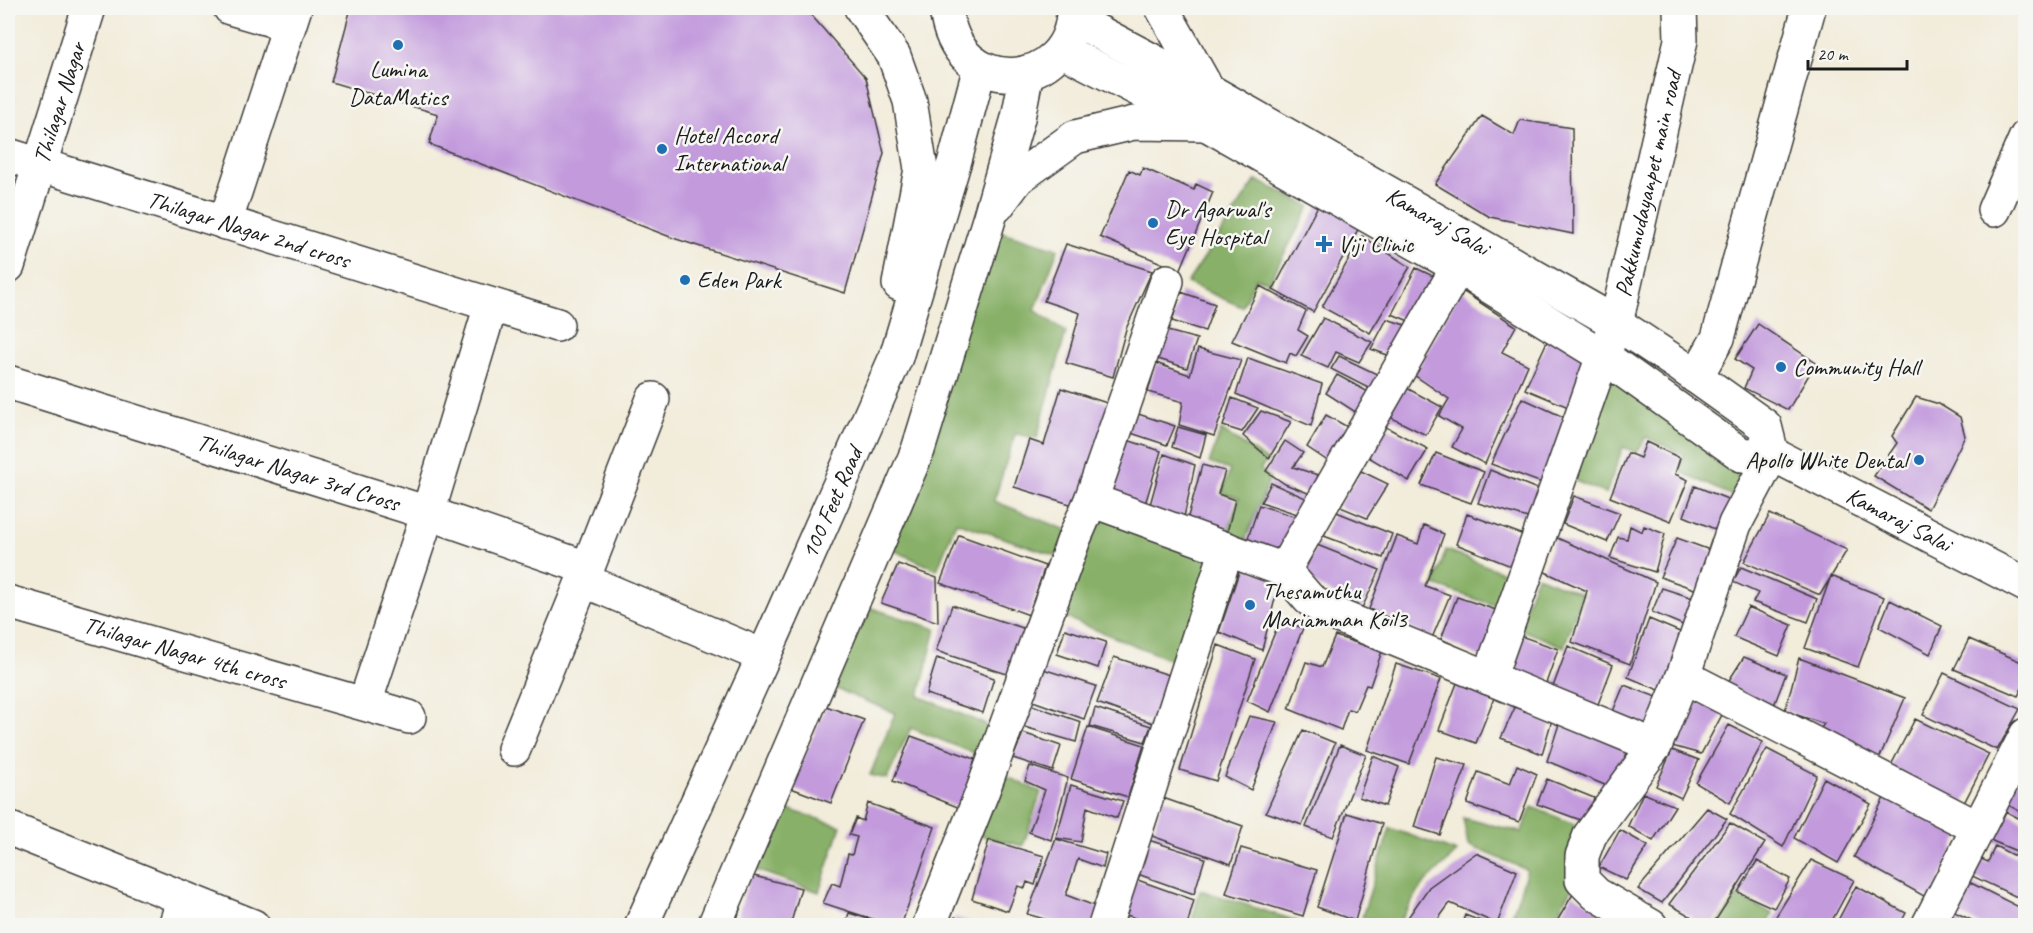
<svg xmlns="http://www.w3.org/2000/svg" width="2033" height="933" font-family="Caveat,sans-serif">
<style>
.forest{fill:#88b067;stroke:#526642;stroke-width:1.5}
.building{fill:#c39bdd}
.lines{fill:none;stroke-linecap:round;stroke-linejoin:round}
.minor-casing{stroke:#3c3b38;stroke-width:36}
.major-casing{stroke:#3c3b38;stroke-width:36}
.highway-casing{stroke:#3c3b38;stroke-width:36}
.minor{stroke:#fff;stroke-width:33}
.major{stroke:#fff;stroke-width:33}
.highway{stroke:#fff;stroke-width:33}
.poi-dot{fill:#1f6fb2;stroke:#f6f6f2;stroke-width:2}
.labels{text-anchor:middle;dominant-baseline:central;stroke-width:5;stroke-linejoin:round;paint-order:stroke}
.poi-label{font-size:24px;fill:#1c1c1c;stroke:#f6f6f2;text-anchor:start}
.street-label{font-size:24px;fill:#1c1c1c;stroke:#f6f6f2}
</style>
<rect width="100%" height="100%" fill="#f6f6f2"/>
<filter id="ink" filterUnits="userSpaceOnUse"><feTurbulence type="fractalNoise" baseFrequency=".0167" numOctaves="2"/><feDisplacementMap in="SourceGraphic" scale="12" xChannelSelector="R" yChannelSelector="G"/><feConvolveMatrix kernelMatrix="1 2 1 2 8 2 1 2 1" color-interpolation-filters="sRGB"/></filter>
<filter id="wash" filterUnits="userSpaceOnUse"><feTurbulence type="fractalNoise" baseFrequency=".008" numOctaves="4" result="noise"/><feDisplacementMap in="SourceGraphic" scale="24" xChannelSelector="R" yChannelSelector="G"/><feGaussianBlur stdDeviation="1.35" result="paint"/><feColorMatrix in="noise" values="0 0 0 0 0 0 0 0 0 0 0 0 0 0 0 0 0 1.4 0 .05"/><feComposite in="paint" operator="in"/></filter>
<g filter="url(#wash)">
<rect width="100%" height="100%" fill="#f2ecda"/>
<path class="forest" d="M1256,180L1310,206L1269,282L1256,278L1242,307L1187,283Z
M995,230L1058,249L1035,310L1066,332L1037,438L1015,434L994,501L1069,531L1057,556L956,522L937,570L889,548Z
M1603,373L1753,475L1741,500L1679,471L1684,455L1646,437L1637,453L1623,447L1606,494L1566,477Z
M1221,430L1268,461L1260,469L1270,478L1244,543L1226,537L1239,498L1222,493L1230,470L1209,463Z
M1093,514L1215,558L1181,664L1054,613Z
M1446,550L1515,577L1505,609L1434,585Z
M1537,576L1582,594L1564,647L1517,628Z
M862,605L936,629L919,696L991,727L981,756L911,728L887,779L870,775L895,713L829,686Z
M1001,774L1041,792L1023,846L978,835Z
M780,807L841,826L819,892L753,869Z
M1532,807L1579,826L1572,889L1549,925H1509L1527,870L1468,845L1463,818L1521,832Z
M1390,828L1457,852L1422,886L1397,925L1362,917Z
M1200,890L1297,921L1296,925H1191Z
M1738,896L1773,914L1765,925H1716Z"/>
<g id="blocks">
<path class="building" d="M351,8H805L866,78L884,153L845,293L673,238L429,144L438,114L331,82Z
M1482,116L1514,135L1520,120L1572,128L1573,234L1490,217L1435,184Z
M1143,168L1194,190L1196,184L1213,192L1180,271L1100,237L1129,170L1140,175Z
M1320,202L1361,224L1313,312L1273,290Z
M1362,236L1410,267L1370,333L1322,307Z
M1066,244L1152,271L1126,329L1113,377L1066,363L1080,313L1044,301Z
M1416,268L1433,276L1409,321L1392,314Z
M1260,286L1306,311L1298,330L1308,336L1296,356L1290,353L1286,363L1232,341Z
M1461,290L1516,326L1502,352L1528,365L1485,464L1452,447L1462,429L1439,416L1449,399L1414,375Z
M1181,292L1215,304L1205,331L1172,321Z
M1323,318L1372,342L1359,362L1336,352L1328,368L1301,356Z
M1387,319L1411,327L1393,357L1371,349Z
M1758,324L1816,363L1788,410L1744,388L1752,370L1735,359Z
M1164,330L1197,339L1187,368L1155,358Z
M1550,335L1595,360L1578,411L1525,389Z
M1198,349L1241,360L1214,436L1179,425L1183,402L1148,392L1156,363L1190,375Z
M1339,356L1383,377L1374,391L1331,369Z
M1248,358L1322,384L1311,426L1236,394Z
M1337,375L1372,394L1360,415L1326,393Z
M1401,385L1442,407L1426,435L1384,414Z
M1061,388L1113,405L1080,507L1014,487L1029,440L1044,445Z
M1916,397L1939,404L1960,417L1965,436L1928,509L1874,476L1897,443L1892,436Z
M1232,398L1258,408L1242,432L1223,426Z
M1522,398L1572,421L1550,486L1491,464Z
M1261,411L1291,422L1269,458L1243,436Z
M1132,412L1175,426L1167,445L1125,431Z
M1326,415L1353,430L1332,464L1307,447Z
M1382,425L1428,449L1409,481L1365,455Z
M1178,427L1206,435L1200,458L1172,447Z
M1124,439L1161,451L1143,511L1102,494Z
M1285,441L1303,453L1293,467L1318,475L1313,495L1285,484L1266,471Z
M1646,442L1680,458L1675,474L1688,480L1671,521L1610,497L1628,453L1640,458Z
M1436,453L1484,472L1471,503L1421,485Z
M1164,454L1195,465L1183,522L1148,512Z
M1202,465L1225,471L1218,494L1235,500L1226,537L1186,524Z
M1490,470L1547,493L1538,521L1478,503Z
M1361,471L1388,484L1367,518L1338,506Z
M1271,483L1308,499L1300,515L1261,502Z
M1695,486L1735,502L1724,533L1684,516Z
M1574,496L1620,513L1607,542L1563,524Z
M1259,505L1299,518L1281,558L1246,544Z
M1334,511L1392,534L1383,558L1324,536Z
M1467,514L1532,538L1521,570L1456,544Z
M1770,514L1847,550L1820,595L1744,562Z
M1424,525L1444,534L1425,586L1450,595L1432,638L1369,609L1397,536L1418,544Z
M1630,526L1642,532L1644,526L1665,534L1655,572L1610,558L1618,537L1627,539Z
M959,535L1045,566L1029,615L940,583Z
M1555,537L1656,582L1630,664L1572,642L1587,591L1543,571Z
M1677,538L1718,553L1703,592L1660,577Z
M1317,545L1380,570L1361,610L1302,576Z
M898,564L937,578L938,622L881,603Z
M1241,566L1280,579L1262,650L1219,632Z
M1741,567L1817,599L1808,622L1753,602L1758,593L1733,582Z
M1831,576L1884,597L1858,667L1805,648Z
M1662,588L1699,600L1690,628L1652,612Z
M1457,597L1502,612L1490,661L1441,639Z
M1890,600L1942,626L1930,654L1879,627Z
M952,605L1029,630L1013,676L936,651Z
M1748,607L1792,625L1779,656L1734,637Z
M1649,619L1687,635L1666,693L1628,677Z
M1280,620L1303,628L1270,712L1247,701Z
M1065,629L1106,642L1098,668L1057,654Z
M1515,634L1558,649L1544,689L1502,673Z
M1335,636L1382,651L1370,686L1366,685L1355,711L1348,709L1341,730L1289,709L1306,662L1322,667Z
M1969,639L2026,664V680L2018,696L1954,669Z
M1218,645L1255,659L1216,781L1180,770Z
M1568,646L1613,665L1595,712L1550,695Z
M1114,657L1172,676L1156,724L1097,703Z
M1744,657L1786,674L1773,708L1726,685Z
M937,658L994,678L983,713L926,694Z
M1799,658L1905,698L1879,759L1816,735L1824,724L1785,711Z
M1396,664L1441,679L1409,764L1367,750Z
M1040,668L1096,686L1084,719L1030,700Z
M1944,673L2020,709L1997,750L1923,715Z
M1459,678L1496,693L1476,743L1439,730Z
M1624,685L1662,699L1649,733L1611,716Z
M1690,698L1723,713L1701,754L1672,746Z
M1517,703L1553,716L1542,754L1501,738Z
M1029,704L1081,722L1076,742L1021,726Z
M826,706L864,720L831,803L791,788Z
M1095,708L1151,726L1145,742L1090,726Z
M1249,716L1277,722L1251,790L1225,777Z
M1561,718L1630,746L1612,788L1547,761Z
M1915,719L1989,754L1964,803L1888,771Z
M1729,725L1763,742L1730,803L1696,783Z
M1088,727L1144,745L1128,797L1071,779Z
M1303,730L1335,743L1302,825L1266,812Z
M1023,733L1061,746L1053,771L1013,758Z
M911,736L975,759L960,808L893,781Z
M1340,745L1366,755L1333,837L1306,827Z
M1767,749L1817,775L1783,847L1730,814Z
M1672,750L1699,760L1681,798L1656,786Z
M1373,756L1399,767L1385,806L1359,797Z
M1436,757L1467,765L1440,835L1414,827Z
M1517,765L1537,774L1519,822L1467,804L1478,772L1510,784Z
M1030,766L1068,778L1051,840L1029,832L1045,790L1025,781Z
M2026,770V815L2003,802Z
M1824,778L1871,804L1838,863L1794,838Z
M1547,779L1594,798L1586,822L1537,804Z
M1071,785L1123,801L1117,818L1087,807L1081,842L1056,838Z
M1887,792L1961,832L1931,900L1854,857Z
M1643,793L1675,806L1653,841L1628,826Z
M1163,798L1243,826L1231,864L1152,836Z
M868,803L935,827L901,926H894L823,903L832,883L840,886L848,854L852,855L857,837L849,835L856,818L863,821Z
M1707,808L1727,819L1662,903L1638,889Z
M2005,811L2026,822V855L1990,840Z
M1347,813L1382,824L1355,921L1317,907Z
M1730,823L1765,843L1712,926H1687L1692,917L1669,904Z
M1620,830L1648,846L1626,880L1599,867Z
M1139,837L1205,858L1194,894L1129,871Z
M1056,839L1106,854L1103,868L1078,859L1066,895L1100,908L1093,926H1068L1027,914Z
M989,840L1044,856L1035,885L1027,882L1025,888L1018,886L1008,911L972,899Z
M1995,846L2026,862V881L2017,897L1970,875L1979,858L1988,862Z
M1241,848L1317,870L1303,916L1226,893Z
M1476,853L1517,871L1497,924L1450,903L1433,926H1402L1429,887Z
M1811,860L1854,880L1829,926H1770Z
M1757,861L1790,879L1774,908L1738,892Z
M750,875L801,888L790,926H735Z
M1961,878L2023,909L2015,926H1984L1948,909Z
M1135,879L1194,900L1187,926H1157L1124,914Z
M1856,886L1906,913L1899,926H1835Z
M1573,894L1606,915L1600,926H1554Z
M849,913L887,925V926H845Z
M1465,915L1491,925V926H1461Z
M1949,915L1972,926H1944Z
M955,917L979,925V926H952Z"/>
</g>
</g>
<g filter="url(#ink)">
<use href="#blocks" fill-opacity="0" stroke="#3c3b38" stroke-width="1.5"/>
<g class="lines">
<defs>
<g id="minor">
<path d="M230,8L289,25"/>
<path id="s1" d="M8,155L557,325"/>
<path d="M1994,210L2026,137"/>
<path d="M225,223L295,8"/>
<path id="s2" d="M8,266L89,8"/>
<path d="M1696,377L1718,338L1809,8"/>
<path id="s3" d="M8,382L428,513L587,568"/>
<path d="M1091,500L1284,570L1309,599L1331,613L1655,746"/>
<path d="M1284,570L1458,267"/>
<path d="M583,580L763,656"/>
<path id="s4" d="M8,602L409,717"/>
<path d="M1683,676L1978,828"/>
<path id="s5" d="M1489,678L1603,356L1616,323L1681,40L1680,8"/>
<path d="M365,703L428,513L491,305"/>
<path d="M514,749L583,580L653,399"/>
<path d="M8,828L253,926"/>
<path d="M175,926L184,899"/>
<path d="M929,926L983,790L1074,539L1091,500L1167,281"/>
<path d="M1105,926L1227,549"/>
<path d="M1651,926L1596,894L1582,880V856L1590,835L1655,746L1683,676L1735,524L1772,454"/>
<path d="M1928,926L2026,735"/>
</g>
<g id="major">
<path id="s6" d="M1074,19L1208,90L1616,323L1681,366L1765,426L1772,454"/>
<path id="s7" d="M1061,50L1206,124L1458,267L1603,356L1742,455L1772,454L2026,585"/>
</g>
<g id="highway">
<path d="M861,8L894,56L910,101L921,169L899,284"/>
<path d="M946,8C955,103 1075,90 1073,8"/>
<path d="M1162,8L1208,90"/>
<path d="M997,206L1018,178L1075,137L1134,123L1206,124"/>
<path id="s8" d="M641,926L775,631L896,357L955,160L980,67"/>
<path d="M714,926L918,450L990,216L1018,118L1027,72"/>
</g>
</defs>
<use href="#minor" class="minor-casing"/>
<use href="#major" class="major-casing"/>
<use href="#highway" class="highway-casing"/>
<use href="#minor" class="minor"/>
<use href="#major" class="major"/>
<use href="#highway" class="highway"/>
</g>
</g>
<g class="poi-dot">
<circle cx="398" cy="45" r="6"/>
<circle cx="662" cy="149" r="6"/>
<circle cx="1153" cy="223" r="6"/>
<path d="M1321 235h6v6h6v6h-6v6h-6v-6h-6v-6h6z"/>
<circle cx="685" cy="280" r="6"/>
<circle cx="1781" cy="367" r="6"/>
<circle cx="1919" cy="460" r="6"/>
<circle cx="1250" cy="605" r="6"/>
</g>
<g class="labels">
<g class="poi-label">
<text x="398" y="69" text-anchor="middle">Lumina<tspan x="398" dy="28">DataMatics</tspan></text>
<text x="674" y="135">Hotel Accord<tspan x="674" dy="28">International</tspan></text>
<text x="1165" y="209">Dr Agarwal's<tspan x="1165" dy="28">Eye Hospital</tspan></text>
<text x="1338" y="244">Viji Clinic</text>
<text x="697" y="280">Eden Park</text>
<text x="1793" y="367">Community Hall</text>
<text x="1907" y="460" text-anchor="end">Apollo White Dental</text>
<text x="1262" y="591">Thesamuthu<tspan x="1262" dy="28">Mariamman Koil3</tspan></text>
</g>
<g class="street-label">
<text stroke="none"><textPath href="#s2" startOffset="171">Thilagar Nagar</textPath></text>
<text stroke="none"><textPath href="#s5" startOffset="520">Pakkumudayanpet main road</textPath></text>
<text stroke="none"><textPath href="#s6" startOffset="416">Kamaraj Salai</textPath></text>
<text stroke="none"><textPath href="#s1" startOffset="252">Thilagar Nagar 2nd cross</textPath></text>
<text stroke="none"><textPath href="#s3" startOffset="304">Thilagar Nagar 3rd Cross</textPath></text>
<text stroke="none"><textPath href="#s8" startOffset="464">100 Feet Road</textPath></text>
<text stroke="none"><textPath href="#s7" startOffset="966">Kamaraj Salai</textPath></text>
<text stroke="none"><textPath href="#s4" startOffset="184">Thilagar Nagar 4th cross</textPath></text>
</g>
</g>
<rect width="2033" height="933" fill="none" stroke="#f6f6f2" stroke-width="30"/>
<path d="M1808 60v9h99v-9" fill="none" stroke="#1c1c1c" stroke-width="3"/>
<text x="1817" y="60" font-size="18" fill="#1c1c1c" stroke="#f6f6f2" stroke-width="4.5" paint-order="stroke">20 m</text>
</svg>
